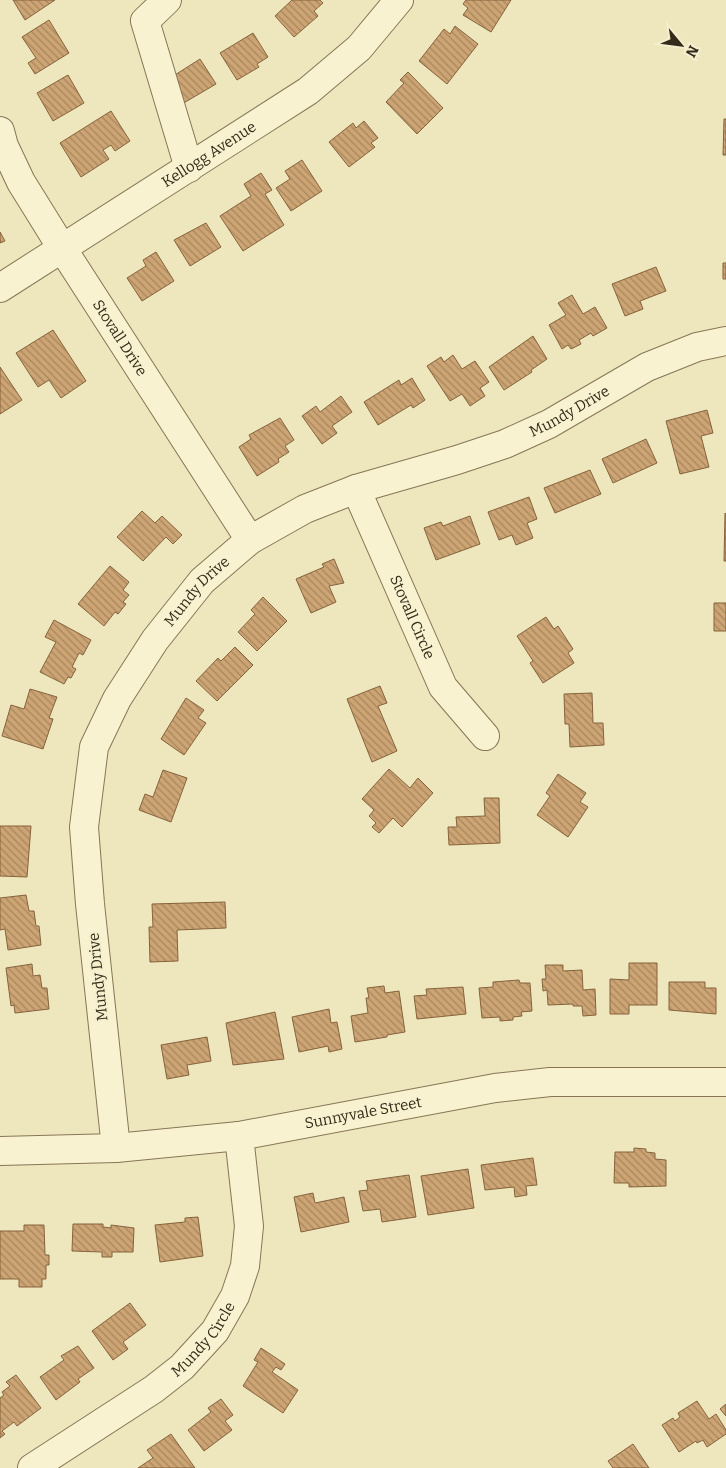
<svg xmlns="http://www.w3.org/2000/svg" width="726" height="1468" font-family="Bitter,serif">
<style>
.building{fill:url(#building-back-hatch);stroke:#85633c}
.lines{fill:none;stroke-linecap:round;stroke-linejoin:round}
.minor-casing{stroke:#867656;stroke-width:30}
.minor{stroke:#f9f2d0;stroke-width:28}
.labels{text-anchor:middle;dominant-baseline:central;stroke-width:4.5;stroke-linejoin:round;paint-order:stroke}
.street-label{font-size:15px;fill:#352b1b;stroke:#f5efcd}
</style>
<defs>
<pattern id="building-back-hatch" width="6" height="6" patternUnits="userSpaceOnUse" patternTransform="scale(1.25)"><rect width="6" height="6" fill="#cda473"/><path d="M-1 5l2 2M0 0l6 6M5-1l2 2" fill="none" stroke="#a7865e"/></pattern>
</defs>
<rect width="100%" height="100%" fill="#eee6bd"/>
<path class="building" d="M13,0H55L25,20Z
M292,0H320L323,3L314,11L318,16L294,37L275,16Z
M466,0H511L491,32L463,15L468,8L463,4Z
M49,20L69,53L35,74L28,63L36,58L22,37Z
M455,26L478,44L447,84L419,61L444,29L450,34Z
M253,33L268,57L257,64L259,67L237,80L220,53Z
M200,59L216,84L182,104L167,80Z
M408,72L443,108L417,134L386,102L404,83L400,80Z
M68,75L84,103L53,121L37,93Z
M111,111L130,141L115,151L111,145L103,150L109,159L81,177L60,143Z
M724,119H726V155H723Z
M364,121L378,138L371,143L375,147L349,167L329,142L353,123L356,128Z
M302,160L322,191L291,211L276,188L290,179L285,171Z
M261,173L272,190L265,194L284,225L243,251L220,216L251,196L244,184Z
M206,223L221,247L190,266L174,240Z
M0,232L5,241L0,243Z
M156,252L174,281L142,301L127,278L146,266L143,260Z
M723,263H726V279H723Z
M656,267L666,291L640,301L643,309L625,316L612,284Z
M572,295L583,314L595,307L607,328L593,336L591,333L579,340L581,344L571,349L568,345L562,349L549,325L566,315L558,303Z
M53,330L86,381L61,398L49,380L38,387L16,353Z
M533,336L547,359L531,370L532,372L504,390L489,367Z
M453,355L462,369L475,361L489,382L480,388L485,396L470,406L462,394L450,401L427,366L441,357L444,362Z
M0,367L22,400L0,414Z
M412,378L425,400L413,408L411,405L378,425L364,402L399,380L401,385Z
M341,396L352,412L332,426L337,433L322,444L302,416L316,406L320,412Z
M707,410L713,433L701,436L709,467L680,474L666,421Z
M280,418L294,440L285,446L289,452L278,459L279,462L257,476L239,447L251,439L249,435Z
M646,439L657,463L613,483L602,459Z
M590,470L601,494L555,513L544,488Z
M529,497L537,519L527,523L533,538L516,545L512,535L499,540L488,512Z
M142,511L155,523L162,516L182,535L173,544L166,537L143,561L117,537Z
M725,513L726,514V561H724Z
M470,516L480,544L436,560L424,528L441,522L443,526Z
M334,559L344,583L329,586L336,602L311,613L296,579L324,567L322,564Z
M110,566L129,582L123,590L129,595L123,602L126,604L118,614L115,612L104,626L78,604Z
M263,597L287,621L257,651L238,632L255,614L251,610Z
M714,603H726V631H714Z
M546,617L554,629L558,626L573,649L568,653L574,663L543,683L530,663L533,661L517,636Z
M54,620L91,640L83,655L79,653L72,667L76,669L71,678L68,677L64,684L40,672L56,642L45,637Z
M235,647L253,665L217,701L196,681L218,658L221,661Z
M380,686L387,703L378,706L397,751L372,762L347,699Z
M30,689L57,697L49,718L53,719L43,749L2,736L11,705L24,709Z
M592,693L593,723H603L604,745L570,747L569,724H565L564,694Z
M186,698L204,710L198,718L206,723L184,755L161,739Z
M389,769L410,788L418,778L433,793L402,827L393,818L379,833L372,827L376,823L369,816L374,810L362,799Z
M163,770L187,778L171,822L139,810L145,794L153,797Z
M558,774L586,793L580,802L588,807L568,837L537,815L550,796L546,793Z
M484,798H499L500,843L449,845L448,827H457L456,817L485,816Z
M0,826H31L27,877L0,876Z
M26,895L29,911H34L36,926H39L41,945L8,950L5,929L0,930V898Z
M225,902L226,928L177,930L178,961L150,962L149,927H153L152,904Z
M629,963H657V1005H629V1014H610V979L629,980Z
M32,964L33,976L40,975L42,988H47L49,1009L15,1013L14,1005L11,1006L6,968Z
M545,965H563V971L582,970L583,990L595,989L596,1015L583,1016L582,1006H573V1004L548,1005L547,990L543,991L542,979H546Z
M519,980L520,983H530L532,1011L521,1012L522,1016L513,1017V1020L500,1021V1017L482,1018L479,988L493,987V982Z
M669,982H705V988H716V1014L669,1010Z
M384,986L385,993L399,991L405,1032L387,1035V1037L355,1042L351,1016L368,1013L366,998H369L367,988Z
M463,987L466,1014L417,1019L414,996L427,995L426,989Z
M329,1009L331,1023L337,1022L342,1049L329,1052L328,1046L299,1052L292,1017Z
M275,1012L284,1059L233,1065L226,1023Z
M207,1037L211,1061L187,1065L189,1075L167,1079L161,1045Z
M634,1148L646,1149V1152L655,1153V1159L666,1160V1186L629,1187V1183H614L615,1152H634Z
M533,1158L537,1185L526,1186L527,1195L515,1197L514,1187L485,1190L481,1165Z
M468,1169L474,1208L428,1215L421,1176Z
M409,1175L416,1217L382,1222L380,1209L363,1211L359,1191L368,1190L366,1181Z
M313,1193L315,1203L344,1197L349,1222L301,1232L294,1197Z
M198,1217L203,1256L160,1262L155,1225L185,1222V1218Z
M73,1224H103V1227L111,1228V1225L134,1228L133,1252H112V1257H102V1252L72,1251Z
M24,1225H44L45,1255H49V1265H46V1279H42V1287H19V1279H0V1231H24Z
M130,1303L146,1325L123,1342L128,1349L113,1360L92,1331Z
M78,1346L94,1368L78,1379L80,1382L56,1400L40,1377L64,1360L61,1356Z
M261,1348L285,1364L281,1370L276,1367L272,1372L298,1390L283,1413L243,1386L258,1362L254,1360Z
M16,1375L41,1408L17,1426L14,1422L2,1431L5,1434L0,1438V1398L4,1395L2,1392L10,1386L6,1382Z
M221,1399L233,1415L225,1421L232,1430L204,1451L188,1430L211,1412L208,1408Z
M697,1401L709,1419L716,1414L726,1430V1434L707,1447L703,1440L697,1443L696,1441L679,1452L662,1425L673,1418L675,1421L680,1417L678,1413Z
M726,1404V1416L720,1409Z
M171,1434L195,1468H138L153,1458L147,1450Z
M633,1444L649,1468H613L608,1461Z"/>
<g class="lines">
<defs>
<g id="minor">
<path d="M167,0L145,21L189,168"/>
<path id="s1" d="M0,131L4,146L21,182L62,248L250,540"/>
<path id="s2" d="M0,288L308,91L359,48L399,0"/>
<path id="s3" d="M356,489L443,687L485,736"/>
<path id="s4" d="M116,1148L90,904L84,827L94,747L117,699L155,640L202,581L250,540L305,509L356,489L457,460L505,444L549,424L647,367L697,347L726,341"/>
<path id="s5" d="M0,1151L116,1148L239,1136L495,1088L550,1082H726"/>
<path id="s6" d="M32,1468L154,1389L182,1367L215,1331L235,1296L245,1266L249,1226L239,1136"/>
</g>
</defs>
<use href="#minor" class="minor-casing"/>
<use href="#minor" class="minor"/>
</g>
<g class="labels">
<g class="street-label">
<text stroke="none"><textPath href="#s2" startOffset="248">Kellogg Avenue</textPath></text>
<text stroke="none"><textPath href="#s1" startOffset="240">Stovall Drive</textPath></text>
<text stroke="none"><textPath href="#s4" startOffset="1011">Mundy Drive</textPath></text>
<text stroke="none"><textPath href="#s4" startOffset="591">Mundy Drive</textPath></text>
<text stroke="none"><textPath href="#s3" startOffset="140">Stovall Circle</textPath></text>
<text transform="translate(98 977) rotate(-96)">Mundy Drive</text>
<text stroke="none"><textPath href="#s5" startOffset="366">Sunnyvale Street</textPath></text>
<text stroke="none"><textPath href="#s6" startOffset="216">Mundy Circle</textPath></text>
</g>
</g>
<g transform="translate(681 45) rotate(119)" stroke="#f5efcd" stroke-width="4" paint-order="stroke">
<path d="M0-4L9 19L0 12L-9 19Z" fill="#352b1b"/>
<text y="-8" font-size="14" font-weight="bold" text-anchor="middle" fill="#352b1b">N</text>
</g>
</svg>
